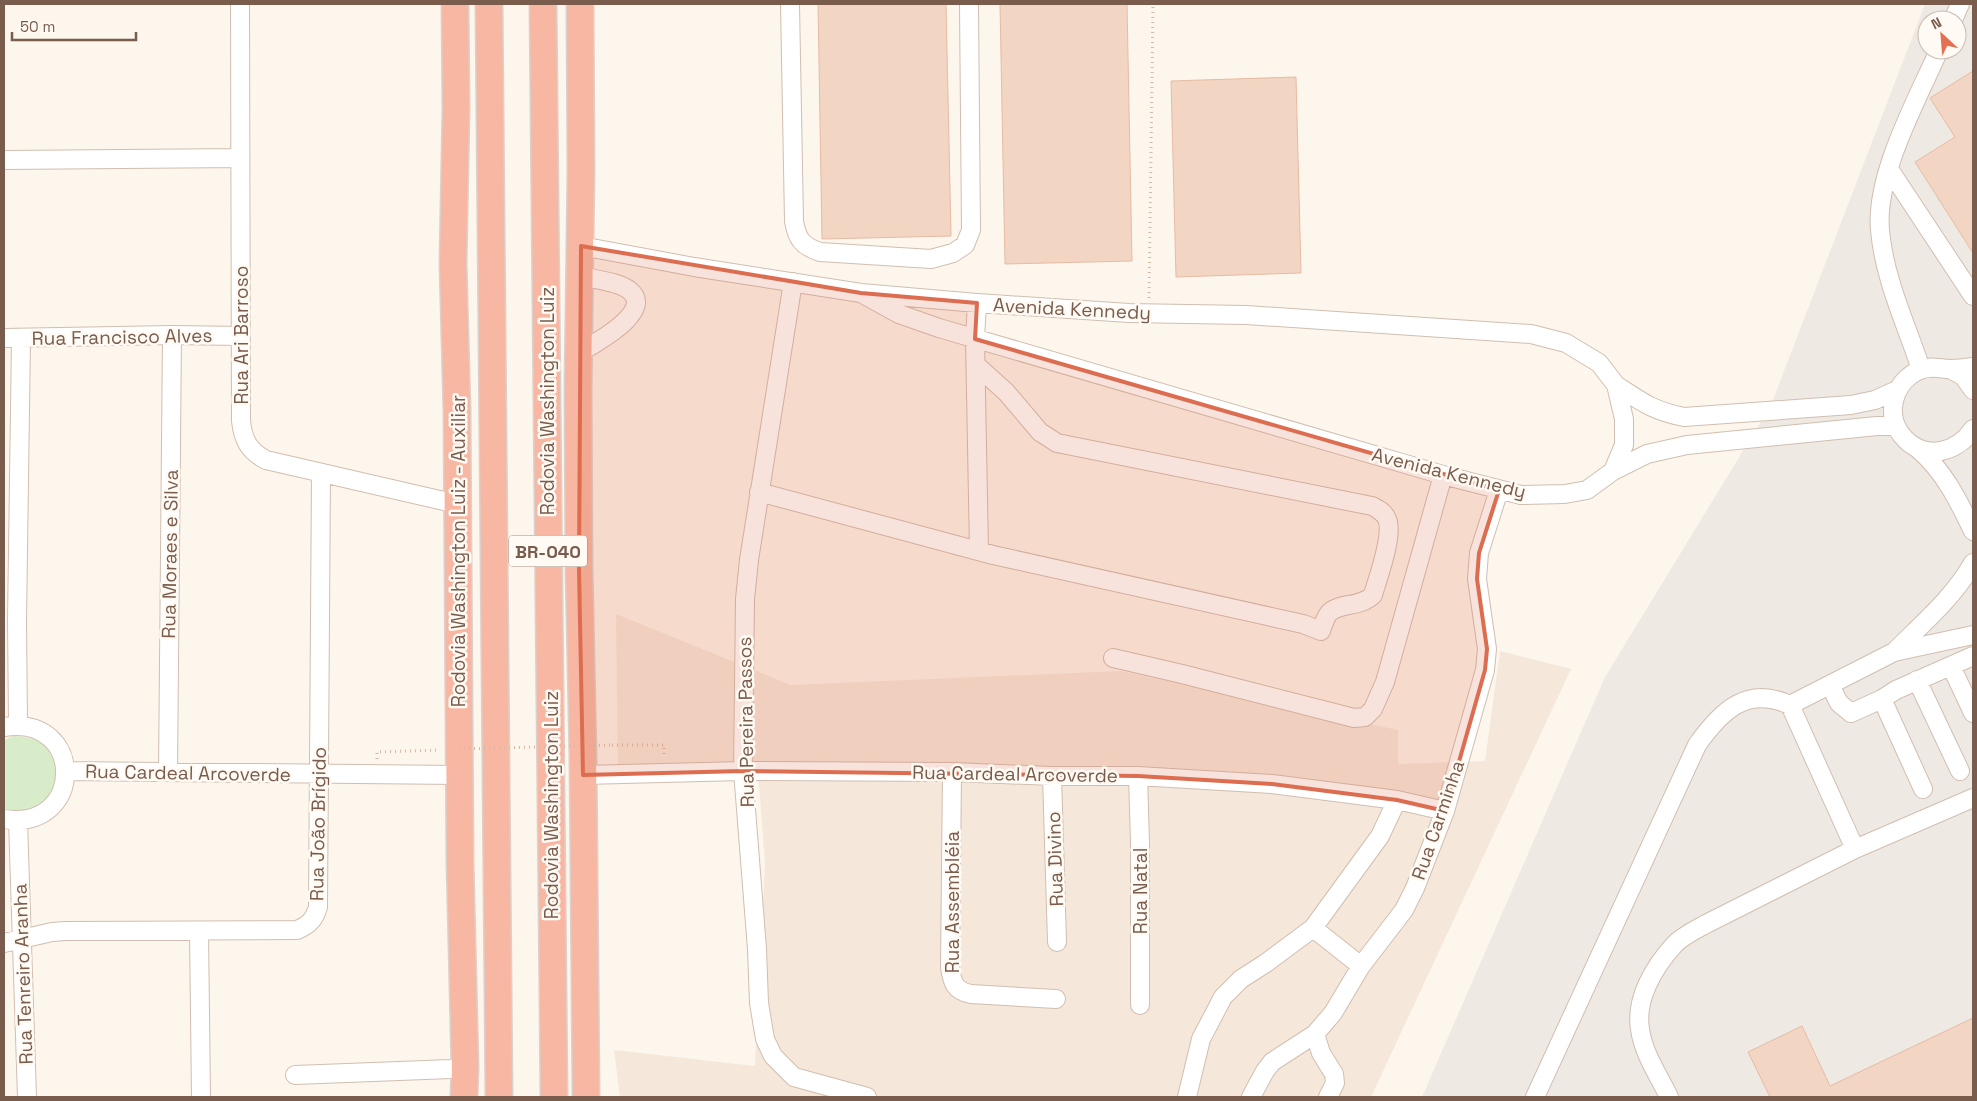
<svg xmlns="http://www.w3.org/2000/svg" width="1977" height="1101" font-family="'Space Grotesk',sans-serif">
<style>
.residential{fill:#f5e8da}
.industrial{fill:#efe9e4;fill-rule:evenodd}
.green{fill:#d8ecc9}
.building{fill:#f3d5c3;stroke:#e6bba3}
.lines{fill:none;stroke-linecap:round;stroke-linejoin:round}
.minor-casing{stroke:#d1beb0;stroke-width:20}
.highway-casing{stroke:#dad1cd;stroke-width:29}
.path{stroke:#d9b8a5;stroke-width:3;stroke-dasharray:1 4;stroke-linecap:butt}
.minor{stroke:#fff;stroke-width:18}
.highway{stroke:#f7b7a3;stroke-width:26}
.path-bridge{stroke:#d9b8a5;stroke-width:3;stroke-dasharray:1 4;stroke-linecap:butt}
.marked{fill:#dc6d51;fill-opacity:0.2;stroke:#dc6d51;stroke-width:4;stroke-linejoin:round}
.labels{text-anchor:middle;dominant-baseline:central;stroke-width:5;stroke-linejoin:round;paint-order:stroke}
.shield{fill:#fffaf3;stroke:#a28b7f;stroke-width:1}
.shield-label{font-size:18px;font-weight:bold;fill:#7a5c4d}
.street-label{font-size:19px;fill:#7a5c4d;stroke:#fffaf3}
</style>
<rect width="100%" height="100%" fill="#fdf6ec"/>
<path class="residential" d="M616,614L791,685L1121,671L1398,730V764L1485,761L1500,651L1571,669L1371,1097H620L614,1050L755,1066L765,863L758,772L618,770Z"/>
<path class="industrial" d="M1925,4H1973V1097H1422L1605,677L1771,405ZM1927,20H1957V50H1927Z"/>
<path class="green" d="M13,736C89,737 53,833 4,808V740Z"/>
<path class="building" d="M818,4H946L951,236L822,239Z
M1000,4H1127L1132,261L1005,264Z
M1973,71V253L1915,162L1955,137L1930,98Z
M1296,77L1301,273L1176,277L1171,81Z
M1973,1018V1097H1770L1748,1052L1802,1026L1830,1086Z"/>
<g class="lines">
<defs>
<path id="minor" d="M240,4L241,421C243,440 249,451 266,460L457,504
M790,4L794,221C797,239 802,246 820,252L931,259L953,253L965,245L971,230L969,4
M1953,20L1960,4
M4,160L240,158
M1889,169L1973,296
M581,246L694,267L861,293L977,303L1129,313L1246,315L1531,334L1566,343L1599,363L1616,385L1624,419V445L1613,471L1587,490L1565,494L1521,495L1443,475L939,328L899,314L861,293
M793,282L749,560L745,599L743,771L757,949L759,1003L765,1039L773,1056L794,1077L867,1097
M977,303L975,339L979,551
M4,338L172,335L241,336
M579,353C593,344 657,311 629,290C617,281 595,280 581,276
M1973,367C1966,368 1958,369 1950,369C1940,369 1931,365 1920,370C1893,381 1883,417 1905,439C1926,461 1958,452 1973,429
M1921,369C1906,324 1884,278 1880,230C1875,175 1917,100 1939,50
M1950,369L1963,376L1973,390
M1616,385C1642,402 1653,411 1684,417L1851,405L1875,400L1897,390
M1918,449C1944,471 1958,500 1973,531
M1613,471L1647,454L1687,445L1877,426H1896
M759,492L993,555L1303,624L1321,631C1323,625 1325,618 1329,613C1340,602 1360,608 1373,595C1378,577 1394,535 1387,519C1384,512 1378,509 1372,506L1057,443L1040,432L1006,392L976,365
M1894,652C1922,624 1954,597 1973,563
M1113,658L1182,674L1354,718L1365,717L1373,709L1385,682L1443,475
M1951,666L1973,713
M1917,680L1960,771
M1830,685L1839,703L1851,713L1882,699
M1790,705L1894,652L1973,635
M18,725L17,621L21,339
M4,727C86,714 85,832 4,819
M66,771L460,775
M952,772L950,967C952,983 955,991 971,994L1056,999
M168,773L172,335
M583,775L743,771L952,772L1052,776H1138L1272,784L1397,800L1445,811
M1052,776L1057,942
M1138,776L1140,842V1005
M1923,789L1882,699L1896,690L1973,656
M18,821L27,1097
M1313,928L1361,966
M199,931L201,1097
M4,943L52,932L65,931L297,930C309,925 314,920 318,907L321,473
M1315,1034L1321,1053L1334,1074L1335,1083L1328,1097
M295,1075L451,1069L465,1067
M1187,1097L1201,1039L1223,997L1241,979L1266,963L1313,928L1380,836L1397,800
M1251,1097L1265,1071L1272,1062L1315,1034L1333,1013L1361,966L1404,910L1415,888L1445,811L1485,670L1487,649L1477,579L1479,553L1499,490
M1535,1097L1697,745C1721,711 1747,685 1790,705L1855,849
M1669,1097C1659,1076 1643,1053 1640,1029C1635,999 1654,967 1674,945C1682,936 1695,930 1706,924L1855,849L1973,798"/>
<path id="highway" d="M455,4L456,108L453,263L457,411L460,862L465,1067L464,1097
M489,4L499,1097
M543,4L554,1097
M580,4L581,170L578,389L579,569L583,756L586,1097"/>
</defs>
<use href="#minor" class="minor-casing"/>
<use href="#highway" class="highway-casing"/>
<path class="path" d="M1149,298L1153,4
M612,745H664V757
M377,759V752L439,750"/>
<use href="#minor" class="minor"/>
<use href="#highway" class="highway"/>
<path class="path-bridge" d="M459,749L612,745"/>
</g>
<path class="marked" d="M581,246L861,293L977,303L975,339L1499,490L1479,553L1477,579L1487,649L1485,670L1445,811L1397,800L1272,784L1138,776L743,771L583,775L579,569Z"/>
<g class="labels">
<rect class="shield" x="509" y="535.5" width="78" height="31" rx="4"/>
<g class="shield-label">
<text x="548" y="551">BR-040</text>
</g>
<g class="street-label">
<text transform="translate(1072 309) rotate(3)">Avenida Kennedy</text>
<text transform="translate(241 335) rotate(-90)">Rua Ari Barroso</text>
<text transform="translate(122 337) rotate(-1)">Rua Francisco Alves</text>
<text transform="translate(547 401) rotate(-90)">Rodovia Washington Luiz</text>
<text transform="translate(1449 473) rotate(14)">Avenida Kennedy</text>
<text transform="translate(458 551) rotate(-90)">Rodovia Washington Luiz - Auxiliar</text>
<text transform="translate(170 554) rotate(-89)">Rua Moraes e Silva</text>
<text transform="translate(746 722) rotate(-91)">Rua Pereira Passos</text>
<text transform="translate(188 773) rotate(1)">Rua Cardeal Arcoverde</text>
<text transform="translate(1015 774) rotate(1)">Rua Cardeal Arcoverde</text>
<text transform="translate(551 805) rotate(-90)">Rodovia Washington Luiz</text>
<text transform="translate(1438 820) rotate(-71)">Rua Carminha</text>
<text transform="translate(318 824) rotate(-89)">Rua João Brígido</text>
<text transform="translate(1055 859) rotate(-92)">Rua Divino</text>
<text transform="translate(1140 891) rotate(-90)">Rua Natal</text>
<text transform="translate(952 902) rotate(-90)">Rua Assembléia</text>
<text transform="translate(23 974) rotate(-92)">Rua Tenreiro Aranha</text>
</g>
</g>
<rect width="1977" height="1101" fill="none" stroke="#7a5c4d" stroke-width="10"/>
<g transform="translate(1942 35) rotate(334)"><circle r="24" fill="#fffaf3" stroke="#cabbb1"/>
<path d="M0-4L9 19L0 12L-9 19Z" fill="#e76f51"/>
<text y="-8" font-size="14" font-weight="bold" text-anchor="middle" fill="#7a5c4d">N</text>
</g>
<path d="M12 32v8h124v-8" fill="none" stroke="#7a5c4d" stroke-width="2.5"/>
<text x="20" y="32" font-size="15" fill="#7a5c4d" stroke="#fffaf3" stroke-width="4" paint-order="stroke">50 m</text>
</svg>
